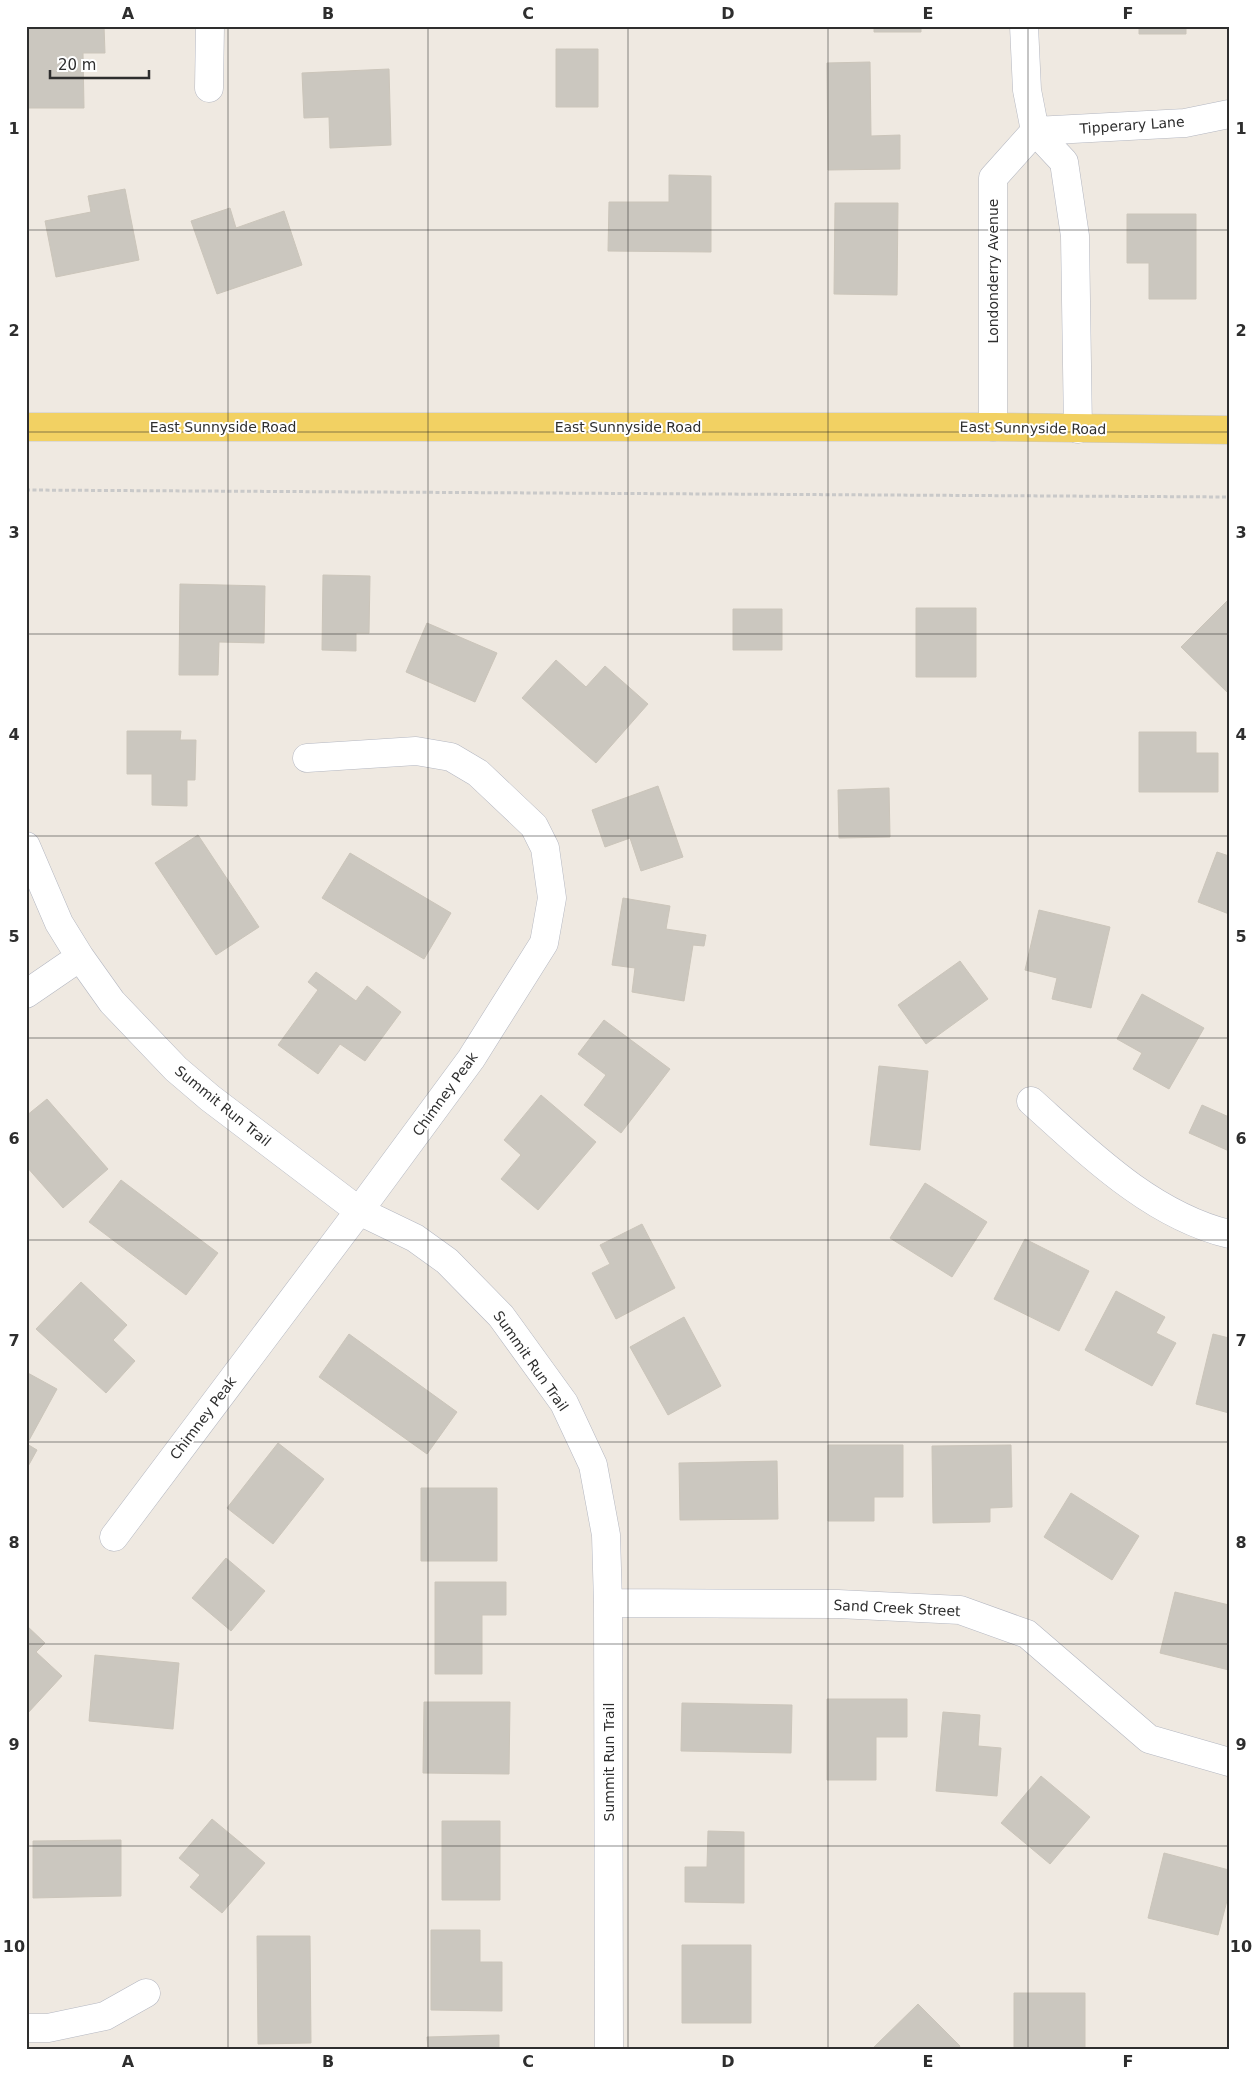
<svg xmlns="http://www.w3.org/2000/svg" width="1255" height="2075" font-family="'DejaVu Sans',sans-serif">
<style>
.building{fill:#cbc7bf;stroke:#cbc5ba}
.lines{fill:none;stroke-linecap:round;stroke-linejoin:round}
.minor-casing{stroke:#b4b7c1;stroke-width:29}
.primary-casing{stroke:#c9c9c9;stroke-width:29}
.path{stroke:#c9c9c9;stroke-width:3;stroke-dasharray:4 2.5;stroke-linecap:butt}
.minor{stroke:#fff;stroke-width:28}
.primary{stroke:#f2d163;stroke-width:28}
.grid{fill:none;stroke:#2e2e2e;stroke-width:1;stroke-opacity:0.55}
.labels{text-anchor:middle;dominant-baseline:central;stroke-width:4;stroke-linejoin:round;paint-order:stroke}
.street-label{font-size:14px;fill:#2e2e2e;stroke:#fff}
.neatline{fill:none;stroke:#2e2e2e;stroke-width:2}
.grid-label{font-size:16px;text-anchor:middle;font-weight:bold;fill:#2e2e2e}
</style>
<rect width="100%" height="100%" fill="#efe9e1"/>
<path class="building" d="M26,26H104L105,53H83L84,108H27Z
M874,26H921V32H874Z
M1139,26H1186V34H1139Z
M556,49H598V107H556Z
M870,62L871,136L900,135V169L828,170L827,63Z
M389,69L391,145L330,148L329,117L304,118L302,73Z
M669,175L711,176V252L608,251L609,202H669Z
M125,189L139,260L56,277L45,221L91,212L88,196Z
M835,203H898L897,295L834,294Z
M230,208L236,228L284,211L302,265L217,294L191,221Z
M1127,214H1196V299H1149V263H1127Z
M323,575L370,576L369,633H356V651L322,650Z
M180,584L265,586L264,643L219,642L218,675H179Z
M1229,599V694L1181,647Z
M916,608H976V677H916Z
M733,609H782V650H733Z
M427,623L497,653L475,702L406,672Z
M556,660L586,687L605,666L648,704L596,763L522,698Z
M127,731H181L180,740H196L195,780H187V806L152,805V774H127Z
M1139,732H1196V753H1218V792H1139Z
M658,786L683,857L641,871L630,838L605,847L592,810Z
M889,788L890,837L839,838L838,790Z
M198,835L259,927L216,955L155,863Z
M1217,852L1229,856V914L1198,902Z
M350,853L451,913L424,959L322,898Z
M623,898L670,906L666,929L706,935L704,946L693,945L684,1001L632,992L635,968L612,965Z
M1039,910L1110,927L1091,1008L1052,999L1057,978L1025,970Z
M960,961L988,999L926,1044L898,1005Z
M316,972L356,1001L367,986L401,1012L365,1061L340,1044L318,1074L278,1045L318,990L308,982Z
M1142,994L1204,1028L1169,1089L1133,1069L1142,1053L1117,1039Z
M604,1020L670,1069L621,1133L584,1105L606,1075L578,1054Z
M879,1066L928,1071L920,1150L870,1145Z
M541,1095L596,1142L538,1210L501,1179L521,1155L504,1140Z
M47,1099L108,1169L63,1208L26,1166V1116Z
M1202,1105L1229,1117V1151L1189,1133Z
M121,1180L218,1253L186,1295L89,1222Z
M925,1183L987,1222L952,1277L890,1238Z
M642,1224L675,1288L616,1319L592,1273L610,1264L600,1245Z
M1025,1239L1089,1271L1059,1331L994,1299Z
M81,1282L127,1325L113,1340L135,1361L106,1393L36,1329Z
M1116,1291L1165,1317L1156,1333L1176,1343L1152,1386L1085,1350Z
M684,1317L721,1386L668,1415L630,1347Z
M349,1334L457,1412L427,1454L319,1377Z
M1213,1334L1229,1338V1413L1196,1404Z
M26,1372L57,1389L27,1444L37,1450L26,1470Z
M278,1443L324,1479L273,1544L227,1508Z
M828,1445H903V1497H874V1521H828Z
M1011,1445L1012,1507L990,1508V1522L933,1523L932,1446Z
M777,1461L778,1519L680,1520L679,1463Z
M421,1488H497V1561H421Z
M1071,1493L1139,1536L1112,1580L1044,1537Z
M226,1558L265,1591L231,1631L192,1598Z
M435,1582H506V1615H482V1674H435Z
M1175,1592L1229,1605V1670L1160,1653Z
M26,1625L45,1643L36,1652L62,1676L27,1714Z
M95,1655L179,1663L173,1729L89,1721Z
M827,1699H907V1737H876V1780H827Z
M424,1702H510L509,1774L423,1773Z
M682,1703L792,1705L791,1753L681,1751Z
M943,1712L980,1715L978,1746L1001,1748L997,1796L936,1791Z
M1041,1776L1090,1817L1050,1864L1001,1823Z
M212,1819L265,1863L222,1913L190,1887L200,1875L179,1858Z
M442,1821H500V1900H442Z
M708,1831L744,1832V1903L685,1902V1867H707Z
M121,1840V1896L33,1898V1841Z
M1164,1853L1229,1870V1893L1218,1935L1148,1918Z
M431,1930H480V1962H502V2011L431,2010Z
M257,1936H310L311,2043L258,2044Z
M682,1945H751V2023H682Z
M1014,1993H1085V2049H1014Z
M918,2004L960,2046L958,2049H872Z
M499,2035V2049H428L427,2037Z"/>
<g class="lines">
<defs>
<path id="minor" d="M1024,26L1027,90L1035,131L1064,162L1075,236L1078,429
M209,88L210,26
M1035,131L1185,123L1229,114
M993,427V178L1035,131
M26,846L59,923L80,957L112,1002L176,1069L210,1098L359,1211L415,1238L447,1261L501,1316L564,1403L593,1465L606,1535L608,1603L609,2049
M26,994L80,957
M1031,1101C1089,1153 1151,1215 1229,1234
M114,1537L359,1211L471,1059L544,943L552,898L545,848L534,826L478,773L451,757L416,751L307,758
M608,1603L838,1604L960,1610L1027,1634L1149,1739L1229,1762
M26,2028H48L105,2016L146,1993"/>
<path id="primary" d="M26,427H993L1229,430"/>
</defs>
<use href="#minor" class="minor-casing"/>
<use href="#primary" class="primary-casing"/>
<path class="path" d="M26,490L1229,497"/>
<use href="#minor" class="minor"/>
<use href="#primary" class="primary"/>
</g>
<path class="grid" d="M228,26V2049M428,26V2049M628,26V2049M828,26V2049M1028,26V2049M26,230H1229M26,432H1229M26,634H1229M26,836H1229M26,1038H1229M26,1240H1229M26,1442H1229M26,1644H1229M26,1846H1229"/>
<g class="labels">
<g class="street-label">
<text transform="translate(1132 125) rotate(-4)">Tipperary Lane</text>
<text transform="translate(993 271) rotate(-90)">Londonderry Avenue</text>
<text x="223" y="427">East Sunnyside Road</text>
<text x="628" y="427">East Sunnyside Road</text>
<text transform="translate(1033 428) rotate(1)">East Sunnyside Road</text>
<text transform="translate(445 1094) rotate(-54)">Chimney Peak</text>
<text transform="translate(223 1106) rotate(39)">Summit Run Trail</text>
<text transform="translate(531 1361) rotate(55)">Summit Run Trail</text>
<text transform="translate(203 1418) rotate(-53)">Chimney Peak</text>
<text transform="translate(897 1608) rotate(3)">Sand Creek Street</text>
<text transform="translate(609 1762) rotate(-90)">Summit Run Trail</text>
</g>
</g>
<rect width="1255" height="2075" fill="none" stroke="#ffffff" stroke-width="55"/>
<path d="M50 70v8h99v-8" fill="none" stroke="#2e2e2e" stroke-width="2.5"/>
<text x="58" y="70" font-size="15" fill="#2e2e2e" stroke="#ffffff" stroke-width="4" paint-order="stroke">20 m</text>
<rect x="28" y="28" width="1200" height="2020" class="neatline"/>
<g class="grid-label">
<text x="128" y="19">A</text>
<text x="328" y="19">B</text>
<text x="528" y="19">C</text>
<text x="728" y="19">D</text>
<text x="928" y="19">E</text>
<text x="1128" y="19">F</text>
<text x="14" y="134">1</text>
<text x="1241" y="134">1</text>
<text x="14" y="336">2</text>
<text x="1241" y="336">2</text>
<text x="14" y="538">3</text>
<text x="1241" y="538">3</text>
<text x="14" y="740">4</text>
<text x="1241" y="740">4</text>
<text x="14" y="942">5</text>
<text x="1241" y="942">5</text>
<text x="14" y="1144">6</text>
<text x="1241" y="1144">6</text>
<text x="14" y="1346">7</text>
<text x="1241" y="1346">7</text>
<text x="14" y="1548">8</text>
<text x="1241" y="1548">8</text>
<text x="14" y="1750">9</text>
<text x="1241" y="1750">9</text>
<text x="14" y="1952">10</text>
<text x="1241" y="1952">10</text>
<text x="128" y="2067">A</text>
<text x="328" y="2067">B</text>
<text x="528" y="2067">C</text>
<text x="728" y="2067">D</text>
<text x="928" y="2067">E</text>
<text x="1128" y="2067">F</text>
</g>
</svg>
